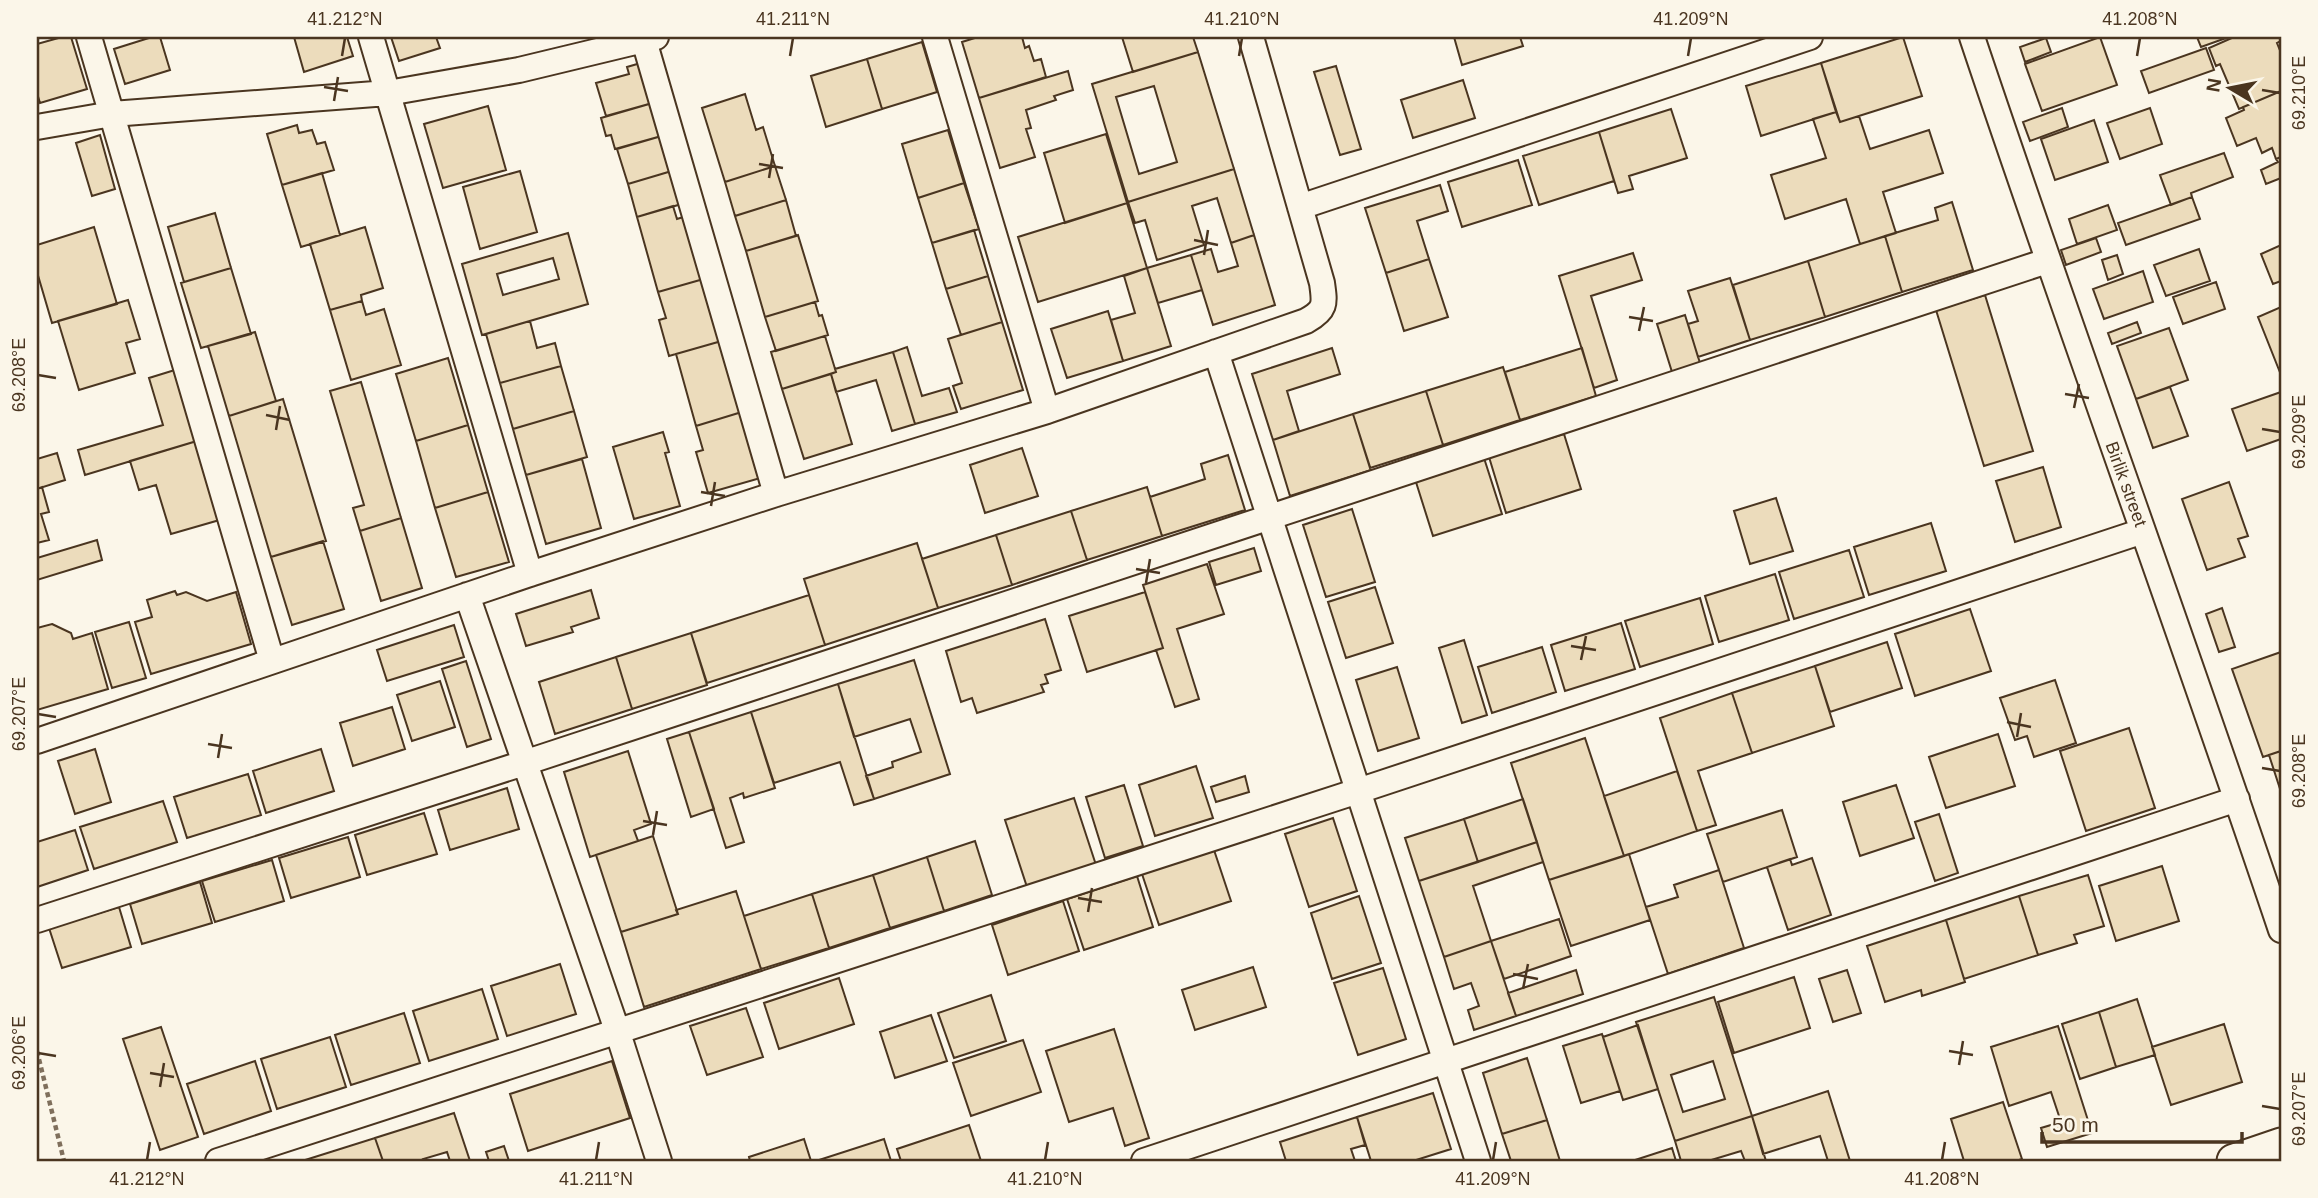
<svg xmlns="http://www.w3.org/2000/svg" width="2318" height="1198" font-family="Arial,sans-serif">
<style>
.building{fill:#ecdcbc;stroke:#4a3520;stroke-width:2;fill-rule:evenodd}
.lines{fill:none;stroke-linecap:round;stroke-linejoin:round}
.street-casing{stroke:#4a3520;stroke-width:28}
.secondary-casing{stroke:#4a3520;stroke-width:37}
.path{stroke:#7f6f5c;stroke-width:4.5;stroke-dasharray:5 3.5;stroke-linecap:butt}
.street{stroke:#fbf6e9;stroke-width:24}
.secondary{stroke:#fbf6e9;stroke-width:33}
.ticks{fill:none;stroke:#4a3520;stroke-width:2.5}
.labels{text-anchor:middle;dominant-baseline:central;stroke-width:5;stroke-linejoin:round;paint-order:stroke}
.street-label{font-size:18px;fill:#4a3520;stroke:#fbf6e9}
.neatline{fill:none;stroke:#4a3520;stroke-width:2.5}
.ticks-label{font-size:18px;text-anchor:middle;fill:#4a3520}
</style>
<rect width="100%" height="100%" fill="#fbf6e9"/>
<path class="building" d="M62,37H71L87,89L40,103L37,93V44Z
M152,37H160L170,70L125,84L114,49Z
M294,37H347L353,56L304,72Z
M391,37H436L440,48L399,61Z
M978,37H1022L1025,48L1029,46L1034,61L1041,59L1046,77L979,98L962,42Z
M1122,37H1193L1198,52L1133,72Z
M1454,37H1520L1523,46L1462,65Z
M1903,37L1922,96L1840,122L1821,63Z
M2100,37L2117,85L2042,111L2025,64Z
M2197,37H2229L2201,47Z
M2234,37H2281V41L2277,43L2281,53V91L2239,109L2220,64L2216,66L2209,48Z
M2046,38L2051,52L2025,62L2020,47Z
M922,42L937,92L882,109L867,59Z
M2206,48L2214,70L2149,93L2141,71Z
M1198,52L1234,169L1128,202L1092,84ZM1154,86L1177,162L1139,174L1116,97Z
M867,59L882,109L826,127L811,76Z
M644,62L656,102L606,116L596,83L629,74L627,67Z
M1821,63L1836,112L1761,136L1746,86Z
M1336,66L1361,149L1340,155L1314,72Z
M1068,71L1073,90L1054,96L1056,100L1026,110L1031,128L1026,129L1035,157L1000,168L979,98Z
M1463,80L1475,118L1413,138L1401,100Z
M2281,91V157L2276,159L2272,148L2262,153L2256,138L2237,146L2226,118L2244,110L2243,107Z
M745,94L756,130L763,127L775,166L725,182L702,108Z
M656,102L665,135L615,149L611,135L606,136L601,118Z
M488,106L506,170L443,188L424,124Z
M2062,108L2068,127L2030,141L2023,122Z
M2150,108L2162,144L2120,159L2107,123Z
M1671,109L1687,158L1629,176L1633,189L1618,193L1599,132Z
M1836,112L1840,122L1859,116L1870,149L1929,130L1943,173L1883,192L1896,233L1860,244L1846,199L1785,219L1771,175L1826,158L1813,119Z
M2094,120L2108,162L2055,180L2041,139Z
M297,125L299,133L312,130L317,144L325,142L334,170L282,185L267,134Z
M948,130L964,183L918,198L902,144Z
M1599,132L1614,181L1539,205L1523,156Z
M1106,134L1127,203L1065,223L1044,153Z
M100,135L115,189L92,196L76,143Z
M665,135L675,170L628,184L617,149Z
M2224,153L2233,177L2191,193L2192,197L2171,205L2160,175Z
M2281,157V178L2266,184L2261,170L2278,162L2276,159Z
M1518,160L1532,205L1462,227L1448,182Z
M775,166L786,200L735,216L725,182Z
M1234,169L1254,235L1231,243L1217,198L1192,206L1204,245L1157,260L1145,220L1135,223L1128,202Z
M675,170L685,203L637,217L628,184Z
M520,171L537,232L480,249L463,187Z
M322,173L340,235L301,247L282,185Z
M964,183L979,229L932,243L918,198Z
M1440,185L1448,211L1417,221L1429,259L1386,273L1365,208Z
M2192,197L2200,219L2126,245L2118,223Z
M786,200L796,236L746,251L735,216Z
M1952,202L1973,270L1902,292L1885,236L1938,220L1935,208Z
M1127,203L1147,268L1038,302L1018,237Z
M2108,205L2117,230L2077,244L2069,219Z
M673,206L677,219L690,215L707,278L658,292L637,217Z
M215,213L231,268L184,282L168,227Z
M94,227L117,304L52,323L37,272V245Z
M365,227L383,288L361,295L362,301L330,310L310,244Z
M974,230L988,276L946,289L932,243Z
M568,233L588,304L482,335L462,264ZM553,258L559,279L503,295L497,274Z
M798,235L818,301L765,317L746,251Z
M1254,235L1275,305L1213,325L1191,255L1211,249L1218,272L1238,266L1231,243Z
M1885,236L1902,292L1825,317L1808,261Z
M2096,238L2101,252L2066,265L2061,250Z
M2281,245V281L2273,284L2261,254Z
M2199,249L2210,281L2166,296L2154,265Z
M1633,253L1642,280L1591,296L1617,380L1594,388L1559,276Z
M1191,255L1202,290L1158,303L1147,268Z
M2117,255L2123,274L2108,280L2102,260Z
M1429,259L1448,317L1404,331L1386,273Z
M1808,261L1825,317L1750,340L1733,285Z
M231,268L251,334L201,348L181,283Z
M1147,268L1171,346L1123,361L1111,320L1135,313L1124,276Z
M2143,271L2153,302L2104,319L2093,289Z
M988,276L1002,322L961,335L946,289Z
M707,278L725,340L669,356L659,320L666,318L658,292Z
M1730,278L1750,340L1698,357L1688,324L1698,321L1688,291Z
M2216,282L2225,309L2183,324L2173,297Z
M1985,295L2033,451L1984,466L1936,310Z
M128,300L140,339L126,343L135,373L79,390L58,321Z
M362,301L366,315L384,309L401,365L351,380L330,310Z
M815,302L819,316L822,315L828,335L776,351L765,317Z
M2281,307V375L2258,317Z
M1108,311L1123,361L1067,378L1051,329Z
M1685,315L1700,363L1672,372L1657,324Z
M530,321L537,348L555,343L561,366L500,383L486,334Z
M1002,322L1023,390L961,409L953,386L962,383L948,339Z
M2137,322L2141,333L2112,344L2108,333Z
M2169,328L2188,380L2136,399L2117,346Z
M255,332L276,401L229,416L208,346Z
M825,336L836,372L782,389L771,352Z
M725,340L745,411L696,426L676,354Z
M907,347L922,396L949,388L957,412L915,424L893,352Z
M1332,348L1340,374L1287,391L1299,431L1273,440L1252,374Z
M1582,348L1596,396L1520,420L1505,372Z
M893,352L915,424L892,431L876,380L836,392L831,374L836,372L835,369Z
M448,358L468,425L416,441L396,374Z
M561,366L574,411L513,429L500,383Z
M1503,367L1520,420L1443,445L1426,391Z
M178,369L200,440L85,475L78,450L163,425L149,378Z
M831,374L852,444L804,459L782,389Z
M361,382L401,518L360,531L353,508L364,505L330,391Z
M2170,387L2188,436L2153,448L2136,399Z
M1426,391L1443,445L1370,468L1353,414Z
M2281,392V439L2247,451L2232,409Z
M283,399L326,541L271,557L229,416Z
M574,411L587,457L526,475L513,429Z
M745,411L764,477L708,493L696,452L703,450L696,426Z
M1353,414L1371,470L1290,496L1273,440Z
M468,425L488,492L435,508L416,441Z
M663,432L669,452L665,453L680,506L634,519L613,447Z
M1564,434L1581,489L1506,513L1489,457Z
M200,440L223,519L171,534L156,485L139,490L130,461Z
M1022,448L1038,496L985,513L970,465Z
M57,453L65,480L37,489V459Z
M1228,455L1245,510L1162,536L1150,497L1205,479L1201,464Z
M1484,458L1502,514L1433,536L1415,479Z
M582,459L601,528L546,544L526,475Z
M2043,467L2061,527L2015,542L1996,481Z
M2229,482L2248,536L2238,539L2245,557L2207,570L2182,499Z
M42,487L49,512L41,514L49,540L37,543V489Z
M1147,487L1162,536L1087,560L1071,511Z
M488,492L509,562L456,577L435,508Z
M1776,498L1793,551L1750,564L1734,511Z
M1352,509L1375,582L1326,597L1303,525Z
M1071,511L1087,560L1012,585L996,535Z
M401,518L422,588L381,601L360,531Z
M1931,523L1946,571L1869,595L1854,547Z
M996,535L1012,585L938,608L922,559Z
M97,540L102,560L37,580V558Z
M323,541L344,609L292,625L271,557Z
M917,543L938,608L825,645L804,579Z
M1254,548L1261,571L1216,585L1209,562Z
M1849,550L1864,597L1794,619L1779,572Z
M1207,564L1224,614L1177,629L1199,699L1175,707L1156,650L1163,648L1143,585Z
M1775,574L1789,620L1719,642L1705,596Z
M1375,587L1393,643L1346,658L1328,602Z
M591,590L599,618L571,627L573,632L526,646L516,614Z
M175,591L177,595L186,592L207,601L236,592L251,644L151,674L135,622L152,617L147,600Z
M1145,592L1163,648L1087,672L1069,616Z
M809,595L825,645L707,683L691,633Z
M1700,598L1713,644L1640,667L1625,621Z
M2222,608L2235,647L2219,652L2206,614Z
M1970,609L1991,671L1915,696L1895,634Z
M1045,619L1061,670L1045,675L1048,683L1041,685L1044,692L977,713L972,698L961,702L946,651Z
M129,622L146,678L112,688L95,632Z
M1621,623L1635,669L1565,691L1551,645Z
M52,624L71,633L73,639L92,633L108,689L37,710V628Z
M454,625L464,657L387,681L377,650Z
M691,633L707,685L632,709L616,657Z
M1464,640L1487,715L1462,723L1439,648Z
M1887,642L1902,688L1830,712L1815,666Z
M1542,647L1556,692L1492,713L1478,667Z
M2281,652V751L2263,757L2232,669Z
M616,657L632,709L555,734L539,682Z
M914,660L950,774L874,799L866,776L893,767L892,762L921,752L910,719L854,737L838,684Z
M466,661L491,739L467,747L442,669Z
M1815,666L1834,726L1752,753L1732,693Z
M1397,667L1419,738L1378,751L1356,680Z
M2055,680L2076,743L2034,757L2027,736L2015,740L2000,698Z
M440,681L455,727L412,741L397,695Z
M838,684L874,799L854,805L840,762L774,783L751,712Z
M1732,693L1752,753L1698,771L1716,825L1697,831L1660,718Z
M392,707L405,749L353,766L340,723Z
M751,712L775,788L744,798L743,793L730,798L744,842L726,848L689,732Z
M2129,728L2155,808L2086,831L2060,751Z
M689,732L714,809L691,817L667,739Z
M1998,734L2015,786L1946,808L1929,757Z
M1585,738L1624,856L1549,880L1511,763Z
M95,749L111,802L75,814L58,761Z
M321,749L334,791L266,813L253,771Z
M628,751L651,824L634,830L638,841L590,857L564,772Z
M2281,751V792L2269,755Z
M1196,766L1213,818L1155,836L1139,785Z
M1677,771L1697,831L1624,856L1604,796Z
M248,774L261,815L187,838L174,797Z
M1245,776L1249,792L1216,802L1211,787Z
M1124,785L1143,846L1105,858L1086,797Z
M1896,785L1914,838L1860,856L1843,802Z
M507,788L519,829L450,850L438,810Z
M1074,798L1096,865L1027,887L1005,820Z
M1523,799L1537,842L1478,862L1464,819Z
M163,801L177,842L94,869L80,827Z
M1782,810L1797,857L1723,882L1707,834Z
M424,813L437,854L367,875L355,835Z
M1939,814L1958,873L1935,881L1915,822Z
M1333,818L1357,891L1309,907L1285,834Z
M1464,819L1478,862L1419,881L1405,838Z
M75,830L88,870L37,887V842Z
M653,836L678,914L621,932L596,855Z
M348,837L360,877L291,898L279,858Z
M975,841L992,895L944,911L927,857Z
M1537,842L1543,862L1473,886L1491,941L1444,957L1419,881Z
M1214,850L1231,901L1159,925L1142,874Z
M1629,854L1650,920L1571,946L1549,880Z
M927,857L944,911L890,928L873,875Z
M1812,858L1831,915L1788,930L1767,867L1790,859L1792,865Z
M272,860L284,901L215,922L202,881Z
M2162,866L2179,921L2116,941L2099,886Z
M1719,870L1744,948L1668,974L1646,907L1678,897L1674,885Z
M873,875L890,928L829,948L812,894Z
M2088,875L2104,926L2074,935L2077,943L2038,955L2019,896Z
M1137,876L1153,927L1084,950L1067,899Z
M200,882L212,923L142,944L130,904Z
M736,891L761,969L644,1007L621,932L678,914L676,910Z
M812,894L829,948L761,969L744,916Z
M1359,896L1381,963L1332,979L1311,913Z
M2019,896L2038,955L1964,979L1946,920Z
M1063,901L1079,951L1008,975L992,925Z
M119,907L131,947L62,968L49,928Z
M1559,919L1571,956L1504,979L1491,941Z
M1946,920L1965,982L1922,996L1921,990L1885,1002L1867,946Z
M1491,941L1516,1016L1474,1030L1468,1010L1479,1006L1471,983L1454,989L1444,957Z
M560,964L576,1014L507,1036L491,986Z
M1253,967L1266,1007L1195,1030L1182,990Z
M1383,968L1406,1039L1358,1055L1334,983Z
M1576,970L1583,994L1516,1016L1508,993Z
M1847,970L1861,1013L1833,1022L1819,979Z
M1794,977L1810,1028L1734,1053L1718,1002Z
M839,978L854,1024L779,1049L764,1003Z
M482,989L498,1039L429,1061L413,1011Z
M991,995L1006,1041L954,1058L938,1013Z
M1714,997L1752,1116L1675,1141L1636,1022ZM1713,1061L1725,1099L1683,1112L1671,1075Z
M2137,999L2155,1055L2116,1067L2099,1012Z
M746,1008L763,1057L707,1075L690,1026Z
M2099,1012L2116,1067L2080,1079L2062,1024Z
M404,1013L420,1063L351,1085L335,1035Z
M931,1015L947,1061L895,1078L880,1032Z
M2224,1024L2242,1082L2171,1105L2152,1047Z
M1638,1025L1658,1089L1623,1100L1603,1037Z
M2058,1026L2092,1133L2047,1147L2041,1128L2061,1122L2051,1092L2009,1106L1991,1047Z
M161,1027L198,1137L160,1150L123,1039Z
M1114,1029L1149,1138L1125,1146L1113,1108L1069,1122L1046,1051Z
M1602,1034L1620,1091L1581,1103L1563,1046Z
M330,1037L346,1087L277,1109L261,1059Z
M1023,1040L1041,1092L971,1116L953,1063Z
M1527,1058L1547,1120L1502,1134L1483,1073Z
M255,1061L271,1111L204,1134L187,1084Z
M612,1061L630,1118L528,1151L510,1094Z
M1828,1091L1850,1161H1828L1820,1136L1763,1154L1752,1116Z
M1433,1093L1451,1149L1413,1161H1371L1357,1117Z
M2003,1102L2022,1159L2016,1161H1964L1951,1119Z
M454,1113L470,1161H450L447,1152L423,1159L424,1161H383L375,1138Z
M1752,1116L1766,1161H1745L1741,1151L1708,1161H1681L1675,1141Z
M1357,1117L1365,1145L1351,1149L1355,1161H1286L1280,1142Z
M1547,1120L1560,1161H1511L1502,1134Z
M969,1125L981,1161H901L897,1149Z
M375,1138L383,1161H302Z
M804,1139L811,1161H750L749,1157Z
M884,1139L891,1161H819V1160Z
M504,1146L509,1161H489L486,1152Z
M1672,1148L1676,1161H1632Z"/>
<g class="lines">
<defs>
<path id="street" d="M89,37L272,661
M371,37L530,574
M643,37L776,494
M935,37L1047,411
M1972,37C2072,336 2181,632 2281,930
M37,127L112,114L388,93L519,70L656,37
M1300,207L1810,37
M1216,352L1478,1161
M467,595L618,1033L659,1161
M37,741L530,574L776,494L1047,411L1306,321C1326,310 1325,304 1322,283L1251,37
M37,920L524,763L2047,261
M218,1161L1358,791L2143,531
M1144,1161L2237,799"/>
<path id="secondary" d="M2234,1161L2281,1145"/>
</defs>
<use href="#street" class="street-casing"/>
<use href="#secondary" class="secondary-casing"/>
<path class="path" d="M37,1051L64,1161"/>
<use href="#street" class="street"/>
<use href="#secondary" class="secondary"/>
</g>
<path class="ticks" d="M342,56L345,38M790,56L793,38M1239,56L1242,38M1688,56L1691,38M2137,56L2140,38M324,87L348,91M2262,90L2280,93M334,101L338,77M759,164L783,168M769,178L773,154M1194,240L1218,245M1204,255L1208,230M1629,317L1653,321M1639,331L1644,307M38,375L56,378M2065,394L2089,398M2074,408L2079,384M266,415L290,420M2262,429L2280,432M276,430L280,406M701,492L725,496M711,506L715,482M1136,569L1160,573M1146,583L1150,559M1571,646L1596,650M1581,660L1586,636M38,714L56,717M2007,722L2031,727M2017,737L2021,713M208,744L232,748M218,758L222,734M2262,768L2280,771M643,821L667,825M653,835L657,811M1078,898L1102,902M1088,912L1092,888M1513,974L1538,979M1523,989L1528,964M1949,1051L1973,1055M38,1053L56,1056M1959,1065L1963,1041M150,1073L174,1077M160,1087L164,1063M2262,1106L2280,1109M147,1160L150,1142M596,1160L599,1142M1045,1160L1048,1142M1493,1160L1496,1142M1942,1160L1945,1142"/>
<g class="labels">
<g class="street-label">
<text transform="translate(2126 484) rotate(70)">Birlik street</text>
</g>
</g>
<rect width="2318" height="1198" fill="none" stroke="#fbf6e9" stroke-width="77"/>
<g transform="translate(2230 88) rotate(280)" stroke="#fbf6e9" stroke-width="5" paint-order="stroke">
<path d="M0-5L12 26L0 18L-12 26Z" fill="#4a3520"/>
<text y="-10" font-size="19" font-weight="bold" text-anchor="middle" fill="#4a3520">N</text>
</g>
<path d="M2042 1132v10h200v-10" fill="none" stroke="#4a3520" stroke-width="3.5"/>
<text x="2052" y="1132" font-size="21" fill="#4a3520" stroke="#fbf6e9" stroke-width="5" paint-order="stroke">50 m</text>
<rect x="38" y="38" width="2242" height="1122" class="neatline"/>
<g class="ticks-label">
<text x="345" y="25">41.212°N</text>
<text x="793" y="25">41.211°N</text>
<text x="1242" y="25">41.210°N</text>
<text x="1691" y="25">41.209°N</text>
<text x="2140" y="25">41.208°N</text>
<text transform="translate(2299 93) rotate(-90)" y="6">69.210°E</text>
<text transform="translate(19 375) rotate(-90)" y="6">69.208°E</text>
<text transform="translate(2299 432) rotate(-90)" y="6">69.209°E</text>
<text transform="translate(19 714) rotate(-90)" y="6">69.207°E</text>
<text transform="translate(2299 771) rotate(-90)" y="6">69.208°E</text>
<text transform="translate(19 1053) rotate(-90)" y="6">69.206°E</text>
<text transform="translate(2299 1109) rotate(-90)" y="6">69.207°E</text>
<text x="147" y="1185">41.212°N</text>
<text x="596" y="1185">41.211°N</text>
<text x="1045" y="1185">41.210°N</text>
<text x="1493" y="1185">41.209°N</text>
<text x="1942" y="1185">41.208°N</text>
</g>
</svg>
